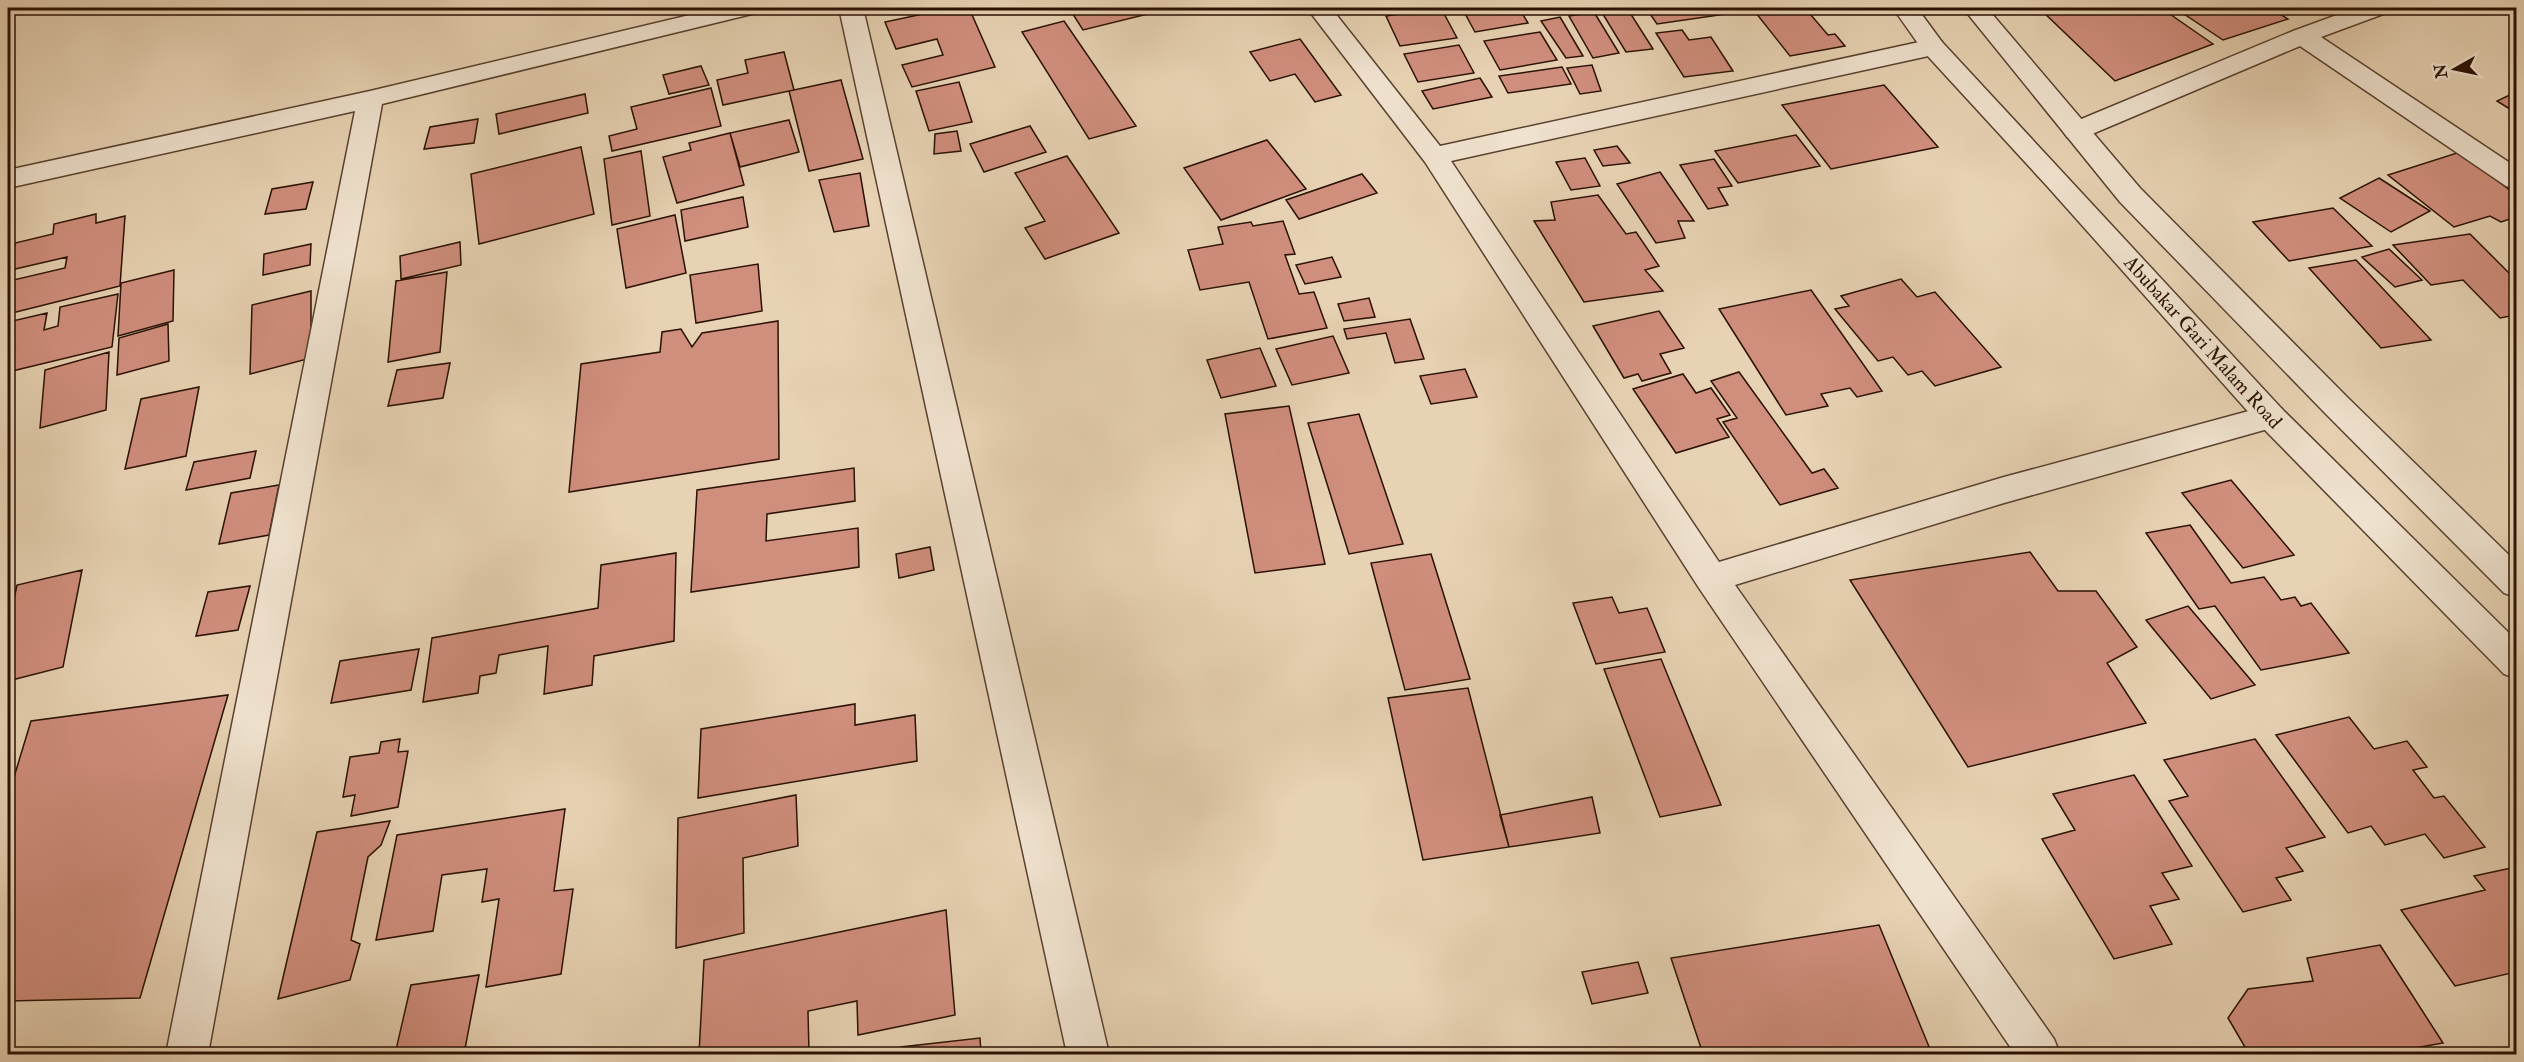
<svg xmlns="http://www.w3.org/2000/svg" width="2524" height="1062" font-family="'IM FELL Double Pica',serif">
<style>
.building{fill:#d08e7d;stroke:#2a1103;stroke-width:1.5}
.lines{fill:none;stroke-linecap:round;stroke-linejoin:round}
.minor-casing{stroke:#59412f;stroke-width:3}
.tertiary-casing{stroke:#59412f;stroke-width:3}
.minor{fill:#efe2ce;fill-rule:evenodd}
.tertiary{fill:#efe2ce;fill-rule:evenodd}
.labels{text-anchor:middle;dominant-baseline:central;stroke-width:4.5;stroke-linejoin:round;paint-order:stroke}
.street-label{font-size:20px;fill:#2a1103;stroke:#efe2ce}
</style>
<rect width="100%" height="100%" fill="#e7d2b3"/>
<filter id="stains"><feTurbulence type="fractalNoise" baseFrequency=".00333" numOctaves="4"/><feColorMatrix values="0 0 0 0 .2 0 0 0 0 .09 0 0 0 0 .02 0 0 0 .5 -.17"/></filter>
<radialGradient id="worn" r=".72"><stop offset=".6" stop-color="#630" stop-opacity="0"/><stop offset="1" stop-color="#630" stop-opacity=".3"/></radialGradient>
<path class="building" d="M951,8H969L995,67L912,87L902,65L943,55L937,39L896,49L885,22Z
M1069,8H1172L1083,30Z
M1346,8H1377L1351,14Z
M1441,8L1457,38L1400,46L1386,16Z
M1462,8H1519L1528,23L1475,32Z
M1619,8H1627L1653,49L1626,52L1601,11Z
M1646,8H1737L1740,12L1657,24Z
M1752,8H1805L1828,35L1835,34L1845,46L1790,56Z
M2039,8H2161L2213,44L2115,81Z
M2175,8H2270L2288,19L2223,40Z
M1594,12L1619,53L1593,58L1569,16Z
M1560,17L1583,56L1566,58L1541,21Z
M1064,21L1136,126L1089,139L1022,32Z
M1682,30L1689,40L1711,37L1733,71L1684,77L1656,33Z
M1540,32L1557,60L1500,70L1484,41Z
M1300,39L1341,95L1315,102L1295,74L1270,81L1250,52Z
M1459,45L1474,73L1418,82L1404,54Z
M784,52L794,90L723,105L717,80L748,73L745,60Z
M1592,65L1601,91L1580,94L1567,68Z
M701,66L709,85L669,94L663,75Z
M1562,67L1571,84L1508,93L1499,76Z
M1480,78L1492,97L1433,109L1422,91Z
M841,80L863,159L809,171L789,91Z
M959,82L972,122L929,131L916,91Z
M1884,85L1938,147L1831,169L1782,105Z
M711,88L721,126L612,151L609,136L637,129L631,107Z
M2516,92V113L2497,101Z
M585,94L588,113L499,134L496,114Z
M478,119L474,143L424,149L430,127Z
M789,120L799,152L740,167L730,133Z
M1030,126L1046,152L984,172L970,144Z
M957,131L961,151L934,154L935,134Z
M730,133L744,185L677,203L663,157L691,150L689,143Z
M1796,135L1820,166L1738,183L1715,151Z
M1267,140L1306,189L1221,220L1184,168Z
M1617,146L1630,163L1603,166L1594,150Z
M581,147L594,214L479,244L471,174Z
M641,151L650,216L612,225L604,159Z
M2460,152L2516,195V217L2501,222L2490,216L2454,227L2388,175Z
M1067,156L1119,233L1045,259L1025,228L1045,221L1015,173Z
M1585,158L1600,186L1571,190L1556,162Z
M1714,159L1732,186L1718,188L1728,205L1708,209L1680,165Z
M1660,172L1694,221H1678L1685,238L1656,243L1617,184Z
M860,173L869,226L834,232L819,180Z
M1362,174L1377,193L1299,219L1286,200Z
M2379,178L2430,211L2391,232L2340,198Z
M313,182L306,209L265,214L272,189Z
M1598,195L1626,234L1636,232L1659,266L1645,270L1663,291L1584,302L1534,221L1555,220L1551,202Z
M743,197L748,227L685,241L681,210Z
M2333,208L2372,246L2289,261L2253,222Z
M96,214V223L125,216L120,286L8,314L9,281L65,268L67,257L11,270L15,243L53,234L54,224Z
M675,215L686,273L626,288L617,229Z
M1283,221L1295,254L1285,255L1299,294L1314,292L1327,328L1268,339L1249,282L1200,290L1188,250L1223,244L1218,227L1251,222L1253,226Z
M2470,234L2516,280V315L2500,318L2463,280L2431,285L2393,245Z
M460,242L461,265L401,279L400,256Z
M311,244L310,265L263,275L264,254Z
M2389,249L2422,280L2395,287L2362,257Z
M1332,257L1341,277L1305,284L1296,265Z
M2356,260L2431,340L2381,348L2309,268Z
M758,264L762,311L696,323L690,275Z
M174,270L173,321L118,336L121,283Z
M447,272L440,352L388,362L396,281Z
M1901,279L1917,297L1935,292L2001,367L1935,386L1922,371L1908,375L1893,357L1878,361L1835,309L1849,306L1841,296Z
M1811,290L1882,391L1857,397L1850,388L1821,394L1828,406L1786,415L1719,309Z
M311,291V358L250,374L252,305Z
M118,294L112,347L8,372V322L47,313L44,330L58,326L60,307Z
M1369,298L1375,317L1344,321L1338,304Z
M1659,311L1684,348L1660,354L1671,373L1642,381L1638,374L1624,378L1593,326Z
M1410,319L1424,359L1395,363L1386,333L1347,339L1344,329Z
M778,321L779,459L569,492L581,364L660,352L662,332L681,329L692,347L702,333Z
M168,324L169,361L117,375L119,338Z
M1333,336L1349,373L1292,385L1276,349Z
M1260,348L1276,386L1221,398L1207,360Z
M109,352L106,410L40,428L45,370Z
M450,363L443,398L388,406L397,370Z
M1465,369L1477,397L1431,404L1420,376Z
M1739,372L1812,473L1824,469L1838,488L1780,505L1723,422L1737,418L1711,381Z
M1683,374L1696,393L1711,388L1730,415L1717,419L1729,437L1676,453L1633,389Z
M199,387L186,456L125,469L141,399Z
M1289,406L1325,564L1255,573L1225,414Z
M1359,414L1403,544L1349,554L1308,423Z
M256,451L250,478L186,490L194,462Z
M854,468L855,501L767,514L766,541L858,528L859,567L691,592L697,490Z
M2231,480L2294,555L2243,568L2182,493Z
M279,485L269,535L219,544L231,493Z
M2190,525L2231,583L2264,577L2281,600L2295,597L2301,606L2311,603L2349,653L2261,670L2215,606L2199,609L2146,533Z
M930,547L934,570L899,578L896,554Z
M2030,552L2058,591H2096L2137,647L2107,663L2146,723L1968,767L1850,580Z
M676,553L674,641L594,656L592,685L544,694L548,646L499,655L496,673L480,676L478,693L423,702L432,638L598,608L601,565Z
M1431,554L1470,679L1405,690L1371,563Z
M82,570L63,667L8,681V627L17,585Z
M250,586L238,630L196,636L208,592Z
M1612,597L1619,613L1647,608L1665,652L1596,664L1573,603Z
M2188,606L2255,685L2211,699L2146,620Z
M419,649L411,690L331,703L340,661Z
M1661,659L1721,805L1660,817L1604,669Z
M1468,688L1509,847L1423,860L1388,698Z
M228,695L140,998L8,1001V797L31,721Z
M855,704V725L915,715L917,761L698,798L701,729Z
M2349,717L2374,749L2407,741L2427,767L2413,770L2434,798L2444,796L2485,847L2444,858L2425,834L2385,845L2371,826L2348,833L2276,735Z
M400,739L398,752L408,751L398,807L351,816L355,795L343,797L350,757L379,753L381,742Z
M2255,739L2325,837L2286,848L2303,871L2276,878L2291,900L2243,912L2169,801L2188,796L2164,760Z
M2134,775L2192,866L2162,873L2179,899L2150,906L2172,944L2114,959L2042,839L2075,830L2053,794Z
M796,795L798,846L743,858L744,933L676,948L678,818Z
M1592,797L1600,833L1509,847L1500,815Z
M565,809L554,891L573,889L561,974L486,987L499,899L482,902L487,869L442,875L433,931L376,940L397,835Z
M390,821L381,845L368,857L351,940L360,944L350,980L278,999L317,832Z
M2516,867V972L2455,986L2401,910L2485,890L2474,876Z
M946,910L955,1015L858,1035L857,1001L808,1011L809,1053L699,1054L704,960Z
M1879,925L1932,1054H1703L1671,958Z
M2380,945L2443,1043L2381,1054H2249L2228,1018L2248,989L2313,981L2307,958Z
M1638,962L1648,993L1592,1004L1582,972Z
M479,975L464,1054H395L411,985Z
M980,1038L981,1054H901V1047Z"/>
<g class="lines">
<defs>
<path id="minor" d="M719,8H759L756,13L382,104L208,1054H166L355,111L8,188V170L370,91Z
M839,8H863L1109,1054H1067Z
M1307,8H1331L1440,146L1933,39L1942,42L1945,47L1942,52L1933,55L1451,161L1719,562L2004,477L2271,405L2282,409L2287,417L2282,425L2004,503L1735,585L2054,1039L2060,1054H2015L1699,588L1425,162Z
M2356,8H2389L2386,13L2321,37L2516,167V189L2506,186L2300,46L2085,137L2076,140L2067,137L2063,131L2067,125L2293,31Z"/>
<path id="tertiary" d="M1893,8H1917L1942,42L2282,409L2516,640V678L2504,674L2260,425L2047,186L1924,52Z
M1963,8H1987L2140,188L2347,397L2516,562V597L2504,593L2325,413L2120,202Z"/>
</defs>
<use href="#minor" class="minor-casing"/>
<use href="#tertiary" class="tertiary-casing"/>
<use href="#minor" class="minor"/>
<use href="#tertiary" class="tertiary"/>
</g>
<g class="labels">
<g class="street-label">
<text transform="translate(2203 342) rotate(48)">Abubakar Gari Malam Road</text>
</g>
</g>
<rect width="2524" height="1062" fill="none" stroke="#e7d2b3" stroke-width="30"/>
<rect x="9" y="9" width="2506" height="1044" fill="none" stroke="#2a1103" stroke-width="3"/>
<rect x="15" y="15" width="2494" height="1032" fill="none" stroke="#2a1103" stroke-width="1.5"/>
<g transform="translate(2455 69) rotate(261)" stroke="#efe2ce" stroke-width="4.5" paint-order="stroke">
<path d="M0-4.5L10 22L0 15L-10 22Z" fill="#2a1103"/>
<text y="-9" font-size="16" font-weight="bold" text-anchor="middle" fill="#2a1103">N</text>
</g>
<rect width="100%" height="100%" filter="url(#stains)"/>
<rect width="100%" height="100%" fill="url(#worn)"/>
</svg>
